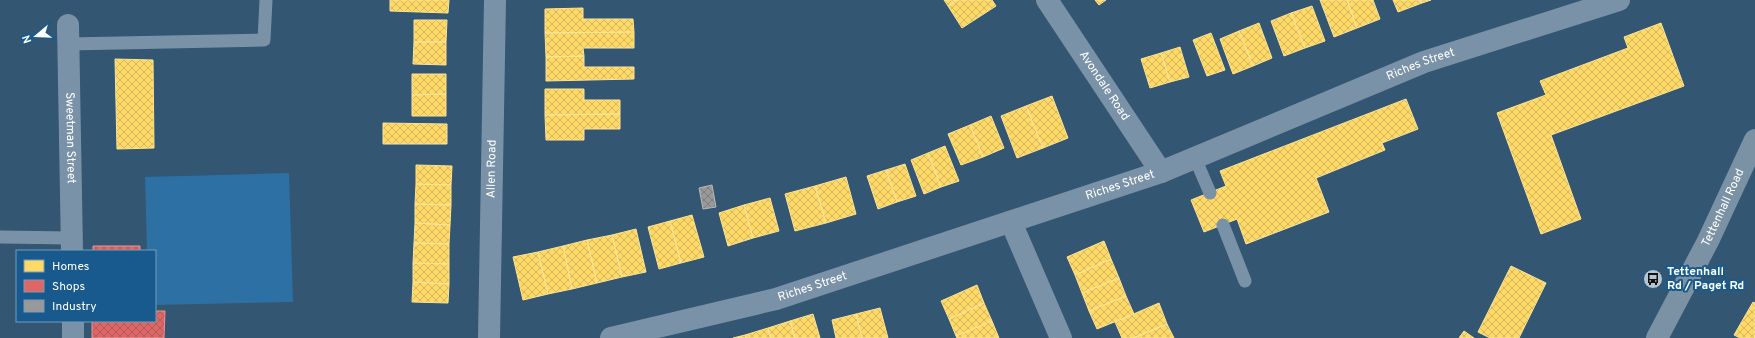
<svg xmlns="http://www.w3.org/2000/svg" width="1755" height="338" font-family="Overpass,sans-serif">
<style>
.garden{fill:#2c70a4}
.homes{fill:url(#homes-cross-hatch);stroke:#ffe494}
.shops{fill:url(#shops-cross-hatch);stroke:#e99494}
.industry{fill:url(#industry-cross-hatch);stroke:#b8b8b8}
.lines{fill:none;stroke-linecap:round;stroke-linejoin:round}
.lane{stroke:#7a92a7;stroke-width:13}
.street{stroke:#7a92a7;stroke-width:22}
.highway{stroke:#7b92a5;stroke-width:22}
.labels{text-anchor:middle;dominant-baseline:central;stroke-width:4;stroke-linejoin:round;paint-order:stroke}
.street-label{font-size:12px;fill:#fff;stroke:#185a8d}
.poi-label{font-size:12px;font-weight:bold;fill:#fff;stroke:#185a8d;text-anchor:start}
</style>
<defs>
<pattern id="homes-cross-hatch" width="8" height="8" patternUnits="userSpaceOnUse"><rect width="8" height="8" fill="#ffd966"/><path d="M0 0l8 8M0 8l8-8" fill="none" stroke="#d2b660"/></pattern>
<pattern id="shops-cross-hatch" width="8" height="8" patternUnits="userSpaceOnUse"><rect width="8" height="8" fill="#e06666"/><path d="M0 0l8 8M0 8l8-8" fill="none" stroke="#ac5d5d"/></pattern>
<pattern id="industry-cross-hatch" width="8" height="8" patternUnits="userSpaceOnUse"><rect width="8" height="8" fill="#999"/><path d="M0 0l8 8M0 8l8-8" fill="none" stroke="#7e7e7e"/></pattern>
</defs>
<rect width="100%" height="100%" fill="#335672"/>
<path class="garden" d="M289,173L293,302L155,305V251H147L145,177Z"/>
<path class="homes" d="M390,0H449L448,13L390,11Z
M944,0H957L948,6Z
M957,0H992L996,6L962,28L948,6Z
M1095,0H1106L1099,5Z
M1320,0H1347L1357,28L1334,37Z
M1347,0H1373L1380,19L1357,28Z
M1393,0H1420L1422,3L1398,12Z
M1420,0H1431L1422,3Z
M1312,6L1325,41L1305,48L1291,13Z
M583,8V19H633L634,32L545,33V9Z
M1291,13L1305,48L1284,56L1271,21Z
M414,20H447L446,42H414Z
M1259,23L1272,58L1253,66L1239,31Z
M1661,23L1684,86L1551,135L1581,219L1541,234L1497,113L1546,95L1540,81L1628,48L1624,37Z
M1239,31L1253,66L1233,74L1220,39Z
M634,32V48H583L584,56L546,57L545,33Z
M1211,33L1225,70L1207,76L1193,40Z
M414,42H446V65L413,64Z
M1180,47L1189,77L1170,82L1161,53Z
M1161,53L1170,82L1150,88L1141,59Z
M584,56V67H634V79L546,81V57Z
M115,59L153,60L154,148L117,149Z
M412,74H446V94L412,95Z
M545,89H584V100H620V114L545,115Z
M446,94V116H412V95Z
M1052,96L1068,138L1043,148L1026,106Z
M1406,99L1418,129L1382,143L1385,150L1316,178L1329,212L1246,244L1237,219L1204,232L1191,200L1226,186L1220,171Z
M1026,106L1043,148L1017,158L1001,116Z
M620,114V129H584V140H546L545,115Z
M991,116L1004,148L983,157L970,125Z
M383,123L447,124V144H383Z
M970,125L983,157L961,165L948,134Z
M945,146L959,181L941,187L928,153Z
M928,153L941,187L924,194L911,160Z
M905,164L916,196L897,202L886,170Z
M416,165L452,166L451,185L416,184Z
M886,170L897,202L878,209L867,176Z
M846,177L856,214L826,223L815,186Z
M416,184L451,185V205L415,204Z
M815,186L826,223L795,231L785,194Z
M770,198L779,231L753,238L744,205Z
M415,204L451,205L450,225L415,223Z
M744,205L753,238L728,246L719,213Z
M692,215L704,257L681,263L670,221Z
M670,221L681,263L659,269L648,227Z
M415,223L450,225L449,244L414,243Z
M636,229L646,272L622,277L612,235Z
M612,235L622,277L597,283L587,240Z
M587,240L597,283L572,289L563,246Z
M1104,241L1111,259L1075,275L1067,257Z
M414,243L449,244V264L413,263Z
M563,246L572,289L548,294L538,252Z
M538,252L548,294L523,300L513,257Z
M1111,259L1119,278L1082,293L1075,275Z
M413,263L449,264V284L413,282Z
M1511,266L1546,283L1519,338H1490L1478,332Z
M1119,278L1126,296L1089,311L1082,293Z
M413,282L449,284L448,303L412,302Z
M977,285L984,303L949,319L941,301Z
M1126,296L1134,314L1097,329L1089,311Z
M1753,302L1755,303V338H1740L1734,335Z
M984,303L992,321L956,336L949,319Z
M1159,303L1167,324L1133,338H1122L1115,322Z
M880,308L888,338H862L856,314Z
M813,314L820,338H795L790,321Z
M856,314L862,338H836L832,320Z
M790,321L795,338H771L768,328Z
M992,321L999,338H957L956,336Z
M1167,324L1174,338H1133Z
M768,328L771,338H746L745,335Z
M1464,331L1474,338H1459Z
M745,335L746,338H733Z"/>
<path class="shops" d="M93,246H140V251H93Z
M155,311H165L164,338H92V321H155Z"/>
<path class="industry" d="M712,185L716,207L703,209L699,188Z"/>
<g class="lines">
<path class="lane" d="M69,44L264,40L266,0
M1195,158L1210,193
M1223,225L1245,281
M0,237L72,238"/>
<g class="street">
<path id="s1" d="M1047,0L1161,172"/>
<path id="s2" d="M68,25L72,251"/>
<path d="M1011,222L1061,338"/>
<path d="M73,321V338"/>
<path id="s3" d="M489,338L495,0"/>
<path id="s4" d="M611,338L776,299L1161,172L1424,62L1619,0"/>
</g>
<path class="highway" id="s5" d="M1657,338L1708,241L1755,140"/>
</g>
<defs>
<symbol id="bus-disc" viewBox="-11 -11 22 22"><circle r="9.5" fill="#b8c4ce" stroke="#185a8d"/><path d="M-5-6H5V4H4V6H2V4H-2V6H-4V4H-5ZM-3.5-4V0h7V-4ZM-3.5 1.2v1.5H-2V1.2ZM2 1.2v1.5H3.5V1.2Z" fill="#111"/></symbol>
</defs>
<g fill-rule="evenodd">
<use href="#bus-disc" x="1642" y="268" width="22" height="22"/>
</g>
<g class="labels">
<g class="street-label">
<text stroke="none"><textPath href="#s4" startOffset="856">Riches Street</textPath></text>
<text stroke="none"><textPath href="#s1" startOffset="103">Avondale Road</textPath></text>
<text stroke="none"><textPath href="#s2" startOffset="113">Sweetman Street</textPath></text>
<text stroke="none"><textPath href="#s3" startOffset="169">Allen Road</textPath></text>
<text stroke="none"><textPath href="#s4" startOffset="532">Riches Street</textPath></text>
<text stroke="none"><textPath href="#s5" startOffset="146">Tettenhall Road</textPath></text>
<text stroke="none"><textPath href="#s4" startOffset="208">Riches Street</textPath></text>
</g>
<g class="poi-label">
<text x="1667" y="272">Tettenhall<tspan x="1667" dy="14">Rd / Paget Rd</tspan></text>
</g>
</g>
<rect x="16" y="250" width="140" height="72" fill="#185a8d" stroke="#749cbb"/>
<rect x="24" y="260" width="20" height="12" fill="#ffd966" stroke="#749cbb"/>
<text x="52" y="270" font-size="12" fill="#ffffff">Homes</text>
<rect x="24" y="280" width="20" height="12" fill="#e06666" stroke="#749cbb"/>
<text x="52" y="290" font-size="12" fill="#ffffff">Shops</text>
<rect x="24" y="300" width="20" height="12" fill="#999999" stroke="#749cbb"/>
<text x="52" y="310" font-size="12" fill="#ffffff">Industry</text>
<g transform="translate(36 36) rotate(251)" stroke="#185a8d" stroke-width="3" paint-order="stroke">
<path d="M0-3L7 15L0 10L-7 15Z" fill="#ffffff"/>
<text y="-6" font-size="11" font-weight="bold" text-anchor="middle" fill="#ffffff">N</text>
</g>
</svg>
